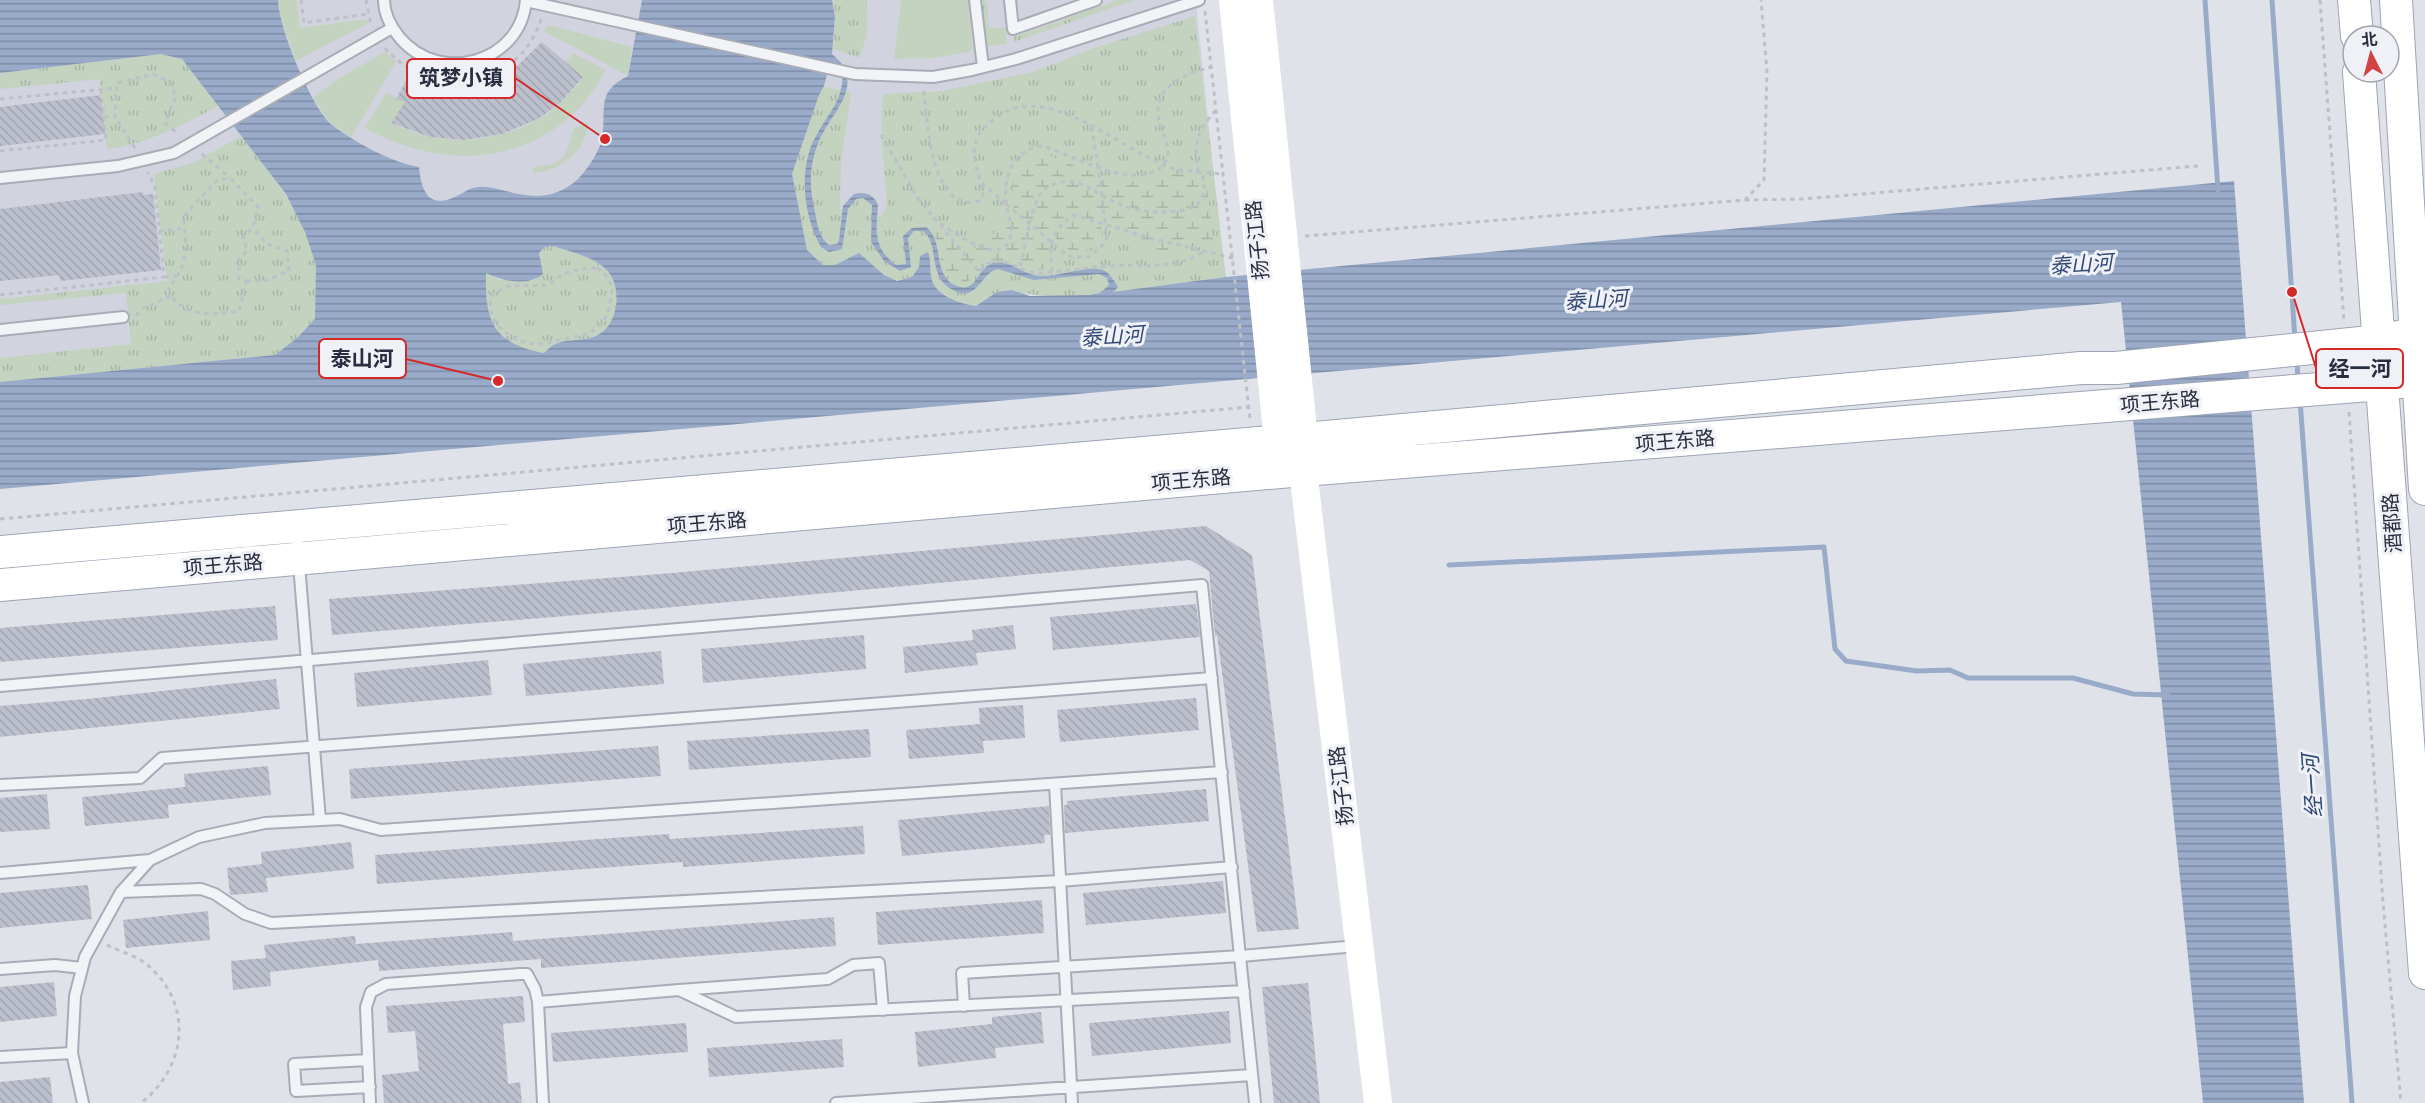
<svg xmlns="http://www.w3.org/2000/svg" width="2425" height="1103" font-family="'Space Grotesk','Noto Sans SC',sans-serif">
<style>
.built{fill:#d1d4de}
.grass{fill:url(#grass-tufts)}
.wetland{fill:url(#wetland-marsh)}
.garden{fill:#c3d3c0}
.water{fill:url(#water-rules);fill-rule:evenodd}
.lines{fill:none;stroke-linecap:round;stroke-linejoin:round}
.stream{stroke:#99abc9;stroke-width:5}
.building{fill:url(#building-back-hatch)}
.lane-casing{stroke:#a8acb6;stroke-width:14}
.primary-casing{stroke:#9ea4b5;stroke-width:34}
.path{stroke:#bdc0c7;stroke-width:3;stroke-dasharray:4.5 4.5;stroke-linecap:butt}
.lane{stroke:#f2f3f7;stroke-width:10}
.secondary{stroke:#fff;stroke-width:28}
.primary{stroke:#fff;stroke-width:32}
.path-bridge{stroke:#bdc0c7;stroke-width:3;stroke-dasharray:4.5 4.5;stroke-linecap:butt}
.labels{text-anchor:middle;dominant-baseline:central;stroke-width:6;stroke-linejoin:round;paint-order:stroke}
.street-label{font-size:20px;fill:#282e40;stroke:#eff1f6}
.water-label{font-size:21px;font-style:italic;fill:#314775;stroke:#eff1f6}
.leader{fill:none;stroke:#d62828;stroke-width:2}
.callout-dot{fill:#d62828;stroke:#eff1f6;stroke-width:2}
.callout{fill:#eff1f6;stroke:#d62828;stroke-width:2}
.callout-label{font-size:21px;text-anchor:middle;font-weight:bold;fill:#282e40}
</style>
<defs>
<pattern id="grass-tufts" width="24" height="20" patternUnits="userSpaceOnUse" patternTransform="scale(1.5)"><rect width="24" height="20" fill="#c3d3c0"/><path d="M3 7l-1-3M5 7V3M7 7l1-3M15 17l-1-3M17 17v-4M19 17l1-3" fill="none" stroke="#a8b5a6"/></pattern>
<pattern id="wetland-marsh" width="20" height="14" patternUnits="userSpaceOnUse" patternTransform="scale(1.5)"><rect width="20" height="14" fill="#c3d3c0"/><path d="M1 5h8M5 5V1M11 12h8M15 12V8" fill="none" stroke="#a8b5a6"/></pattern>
<pattern id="water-rules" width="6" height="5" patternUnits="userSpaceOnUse" patternTransform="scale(1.5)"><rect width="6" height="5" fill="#99abc9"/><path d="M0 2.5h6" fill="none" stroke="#7d8ca5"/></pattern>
<pattern id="building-back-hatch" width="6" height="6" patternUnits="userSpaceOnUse" patternTransform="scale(1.5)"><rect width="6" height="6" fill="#bcc0cc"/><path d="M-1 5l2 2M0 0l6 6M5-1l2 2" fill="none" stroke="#a2a5b0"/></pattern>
</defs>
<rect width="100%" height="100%" fill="#dfe2e9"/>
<path class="built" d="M0,0H1196L1224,278L275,355L0,382Z"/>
<path class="grass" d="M832,0H867V34L860,58L833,49L835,17Z
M981,0H987L989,28L1006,27L1007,44L986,46Z
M1118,0H1135L1014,42L1013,37Z
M1195,16L1226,277C1167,285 1067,307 1012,290L976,306L958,304L935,287L931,278V262L919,267L912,277C888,284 891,277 872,266C865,262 856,261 848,258L835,265H823L807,250L792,174L819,95L824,87L851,92L841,164L840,213C848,197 857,185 876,200L878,215L880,217L887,206L881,131L883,94L943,91L1033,72L1094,48Z
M161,54L182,59L218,106C183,125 147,144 107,149L100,79L0,89V73Z
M242,136C271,175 305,214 316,263C319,280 315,302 315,319L297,338L275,355L0,382V358L131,344L126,293L0,305V299L167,281L154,174L192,163Z
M553,246C587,257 621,262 616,306C614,319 608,330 596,336C583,342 568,338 555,344C551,346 547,350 544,353C491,343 485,321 486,272L499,280H535L540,261L539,253L545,247Z"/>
<path class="wetland" d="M1045,154L1107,178C1127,182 1152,187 1168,170L1206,177L1214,249C1205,248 1195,245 1186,248C1181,249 1179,254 1174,256C1150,264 1139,247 1130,229L1101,220L1102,238C1094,249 1084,252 1070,251L1051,234L1048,246L1050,268C1030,275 1014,258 990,260C983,268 976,278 966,282C943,291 935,239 933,224L968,247C973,248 976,248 981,245C989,241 1012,214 1014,205C1016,199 1011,189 1013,182C1016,165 1028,153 1045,154Z"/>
<path class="garden" d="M278,0H297L300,28L367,19L368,23L296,61L278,11Z
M901,0H968L973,51L934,58L894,59Z
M548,25L632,47L628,76L544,31Z
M385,52L396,62L351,137L331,124L313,98L339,78Z
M573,53L606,70C556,163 452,177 365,128L386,93L405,102L391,123C404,128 417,135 431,137C475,146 528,133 561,102C569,94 576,86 583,78L566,62Z
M587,122C590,148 558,173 534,173L533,168C539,164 545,166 552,164C569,160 568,141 574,129Z"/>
<path class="water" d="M0,0H278C278,26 312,109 332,125C354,142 393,163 419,167C422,203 437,209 466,191C493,174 529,215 572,184C583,177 600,151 602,139C607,109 595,92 628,76L642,0H832L835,17L832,54C869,84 830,113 818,143C809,166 809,188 815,212C817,223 819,238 829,245L837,244L839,240L843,206L854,194C864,191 874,194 878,205C876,231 873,248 896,265L906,264L903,236L912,228L926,227C946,242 930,279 960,287C977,291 978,268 991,264C1008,258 1020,272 1034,275C1052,280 1085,264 1103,270C1110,273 1114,281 1118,287L1113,292L1226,277L2234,181L2304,1103H2203L2121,302L0,489V382L275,355L297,338L315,319L316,265L305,232L286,194L182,59L161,54L0,73ZM830,63L842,73C845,98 827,115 816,136C798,167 803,216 821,247L829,252L842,249L848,209L856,199L863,198L872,205L871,242L884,261L900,271L911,267L908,238L914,231H923C940,243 927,275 951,289C978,305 979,273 998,269L1034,280L1099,274L1107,278L1109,285L1100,293L1089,295L1030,296L1012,290L997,292L976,306C960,304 933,295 931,276C930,267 931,261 928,252L920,256L919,267L912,277L897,281L884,275L859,253L835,265H823L807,250L792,174L819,95L824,86ZM553,246C587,257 621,262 616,306C614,319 608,330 596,336C583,342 568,338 555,344C551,346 547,350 544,353C492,343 485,321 486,273C503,281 527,287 543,274L539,253L545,247Z"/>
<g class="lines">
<path class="stream" d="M2205,0L2218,190
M2272,0L2295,340
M2297,361L2298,381
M2300,400L2352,1103
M1449,565L1824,547L1835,649L1846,661L1917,671L1950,670L1968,678H2073L2133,694L2168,695"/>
</g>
<path class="building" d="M542,42L583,77L560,103L538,119L502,134L464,140L430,137L391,123L405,102L396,99L408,77L433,86L456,87L475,85L493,80L516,67Z
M101,95L105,134L0,146V107Z
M143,192V195L153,194L161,270L60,281L59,275L0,281V209Z
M1206,526L1252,555L1299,929L1257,932L1217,635L1215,636L1209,571L1190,560L663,608L332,635L329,599L660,574Z
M1196,604L1200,637L1053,650L1050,617Z
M275,606L278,640L0,662V628Z
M1013,625L1016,649L976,653L978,665L905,673L903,647L973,640L972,630Z
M864,635L866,669L703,683L701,649Z
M661,651L664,684L526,696L523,664Z
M488,660L492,695L357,707L354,673Z
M276,679L280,709L0,737V706L87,699Z
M1196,698L1199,730L1060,742L1057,710Z
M1023,705L1025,738L983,741L984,753L909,759L906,730L980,724L979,708Z
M869,729L871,757L689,770L687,741Z
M658,746L661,776L351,799L349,769Z
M268,766L271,795L168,805L169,818L85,826L82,797L185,787L184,774Z
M1206,789L1209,821L1065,833L1064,805H1067V801Z
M47,794L50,829L0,832V798Z
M1049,806L1050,835H1044L1045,843L902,856L898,820Z
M863,826L865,854L683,867V862L377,884L375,855L669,834L670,839Z
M351,842L354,869L266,878L268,892L230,895L227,868L262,864L261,852Z
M1223,881L1226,913L1086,925L1083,893Z
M88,885L92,919L0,928V893Z
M1042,900L1044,933L878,945L876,912Z
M208,911L210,940L126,948L123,920Z
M834,917L836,946L541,968V959L379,971L378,960L270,972L271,986L233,990L231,961L266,958L264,945L355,936L356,944L512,932L513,941Z
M54,982L57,1016L0,1022V987Z
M1308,983L1320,1103H1274L1262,987Z
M523,996L525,1022L503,1024L508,1084L520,1082L522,1103H384L382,1075L419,1071L415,1031L388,1033L386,1006Z
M1229,1011L1231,1043L1092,1056L1089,1023Z
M1041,1012L1044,1043L995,1048L996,1058L918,1067L915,1032L992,1024V1017Z
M686,1023L688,1052L553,1062L551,1033Z
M842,1039L844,1067L709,1077L707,1048Z
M50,1077L53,1103H0V1082Z"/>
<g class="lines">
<defs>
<path id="lane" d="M384,0C384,14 391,27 400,38C440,85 521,63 526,0
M975,0L983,67
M1010,0L1013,29L1096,0
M526,1L855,74L933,77L972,70L1016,59L1199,0
M0,178L118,166L174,153L392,28
M0,330L123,317
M296,528L320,820
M0,686L1202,585L1255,1103
M1055,784L1072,1103
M0,785L140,778L162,758L1212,678
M0,873L150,860
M121,892L201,889L215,894L245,914L271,923L1060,881L1232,867
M0,969L55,965L82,968
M679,990L828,979L853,965L879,963L883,1010
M538,1002L679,990L736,1017L1244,991
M964,1006L962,973L1241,956L1357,946
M72,1053L83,1103
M0,1057L72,1053L75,996L85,957L121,892L150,860L199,837L265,823L340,819L381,830L1222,772
M368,1060L294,1064L296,1091L370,1087
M370,1103L366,1007L371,992L386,984L520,974H527L535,989L538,1002L543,1103
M836,1103L1252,1075"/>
<path id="primary" d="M2354,0L2357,36
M2396,0L2425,489
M2359,72L2425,973
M0,552L1304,439L2081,368H2116L2380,341L2425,331
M0,585L1303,470L2382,384L2425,379"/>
</defs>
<use href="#lane" class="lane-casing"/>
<use href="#primary" class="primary-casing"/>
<path class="path" d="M301,0L304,23L368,14
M366,0L371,25
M2320,0L2344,321
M1205,11L1250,419
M385,48C431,101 520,89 541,19
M924,91C927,120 931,215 979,201L983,195C982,178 971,163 975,145C977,134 984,127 993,120C1042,77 1118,147 1164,165C1183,173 1204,172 1223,174
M0,99L117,88
M104,117L116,116
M1092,127L1098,167
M881,135L917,197L979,272C1001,247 1016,273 1039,273C1062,272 1085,267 1109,266C1140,264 1176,271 1204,251
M135,148L115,117L117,83L153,74L170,82L176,96L165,123L178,134
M0,151L106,140L101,89
M202,154L230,178
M1198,172C1194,141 1196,133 1216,110
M982,183L1006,204
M1745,200L1802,199L2198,166
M933,218C947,228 1004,272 1011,235C1013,226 1009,217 1007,208C1001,180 1013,147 1044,146C1069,155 1095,169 1122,174C1140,177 1168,175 1168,150C1167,138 1159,127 1158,114C1156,84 1188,73 1211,67
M159,231L184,228
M1305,236L1745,200L1764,180L1767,72L1761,0
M1020,266C1027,246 1029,202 1045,189C1053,183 1065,180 1075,182C1087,185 1097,193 1108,199C1132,211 1156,215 1183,210C1207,204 1206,193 1202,172
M597,268C609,276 614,285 611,299C606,330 591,334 564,339C555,341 546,344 537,344C511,343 483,321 492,295L507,286L549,285C565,270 576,269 597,268Z
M1052,271C1050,244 1049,232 1074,215L1146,237L1233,258
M164,277L177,276
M246,281H264L289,271L287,251L267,244L253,228
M0,295L164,277L155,188L148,172
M136,316L142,309L171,296L169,288C189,262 187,248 183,217L217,180L230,178L258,207L253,228L243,236L247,251L239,259V279L246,281L239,311C214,315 189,318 171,296
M2349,412L2383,902L2401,1103
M0,519L1249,407
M107,945C119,951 134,955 145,963C194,1002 188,1066 141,1103"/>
<use href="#lane" class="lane"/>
<path class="secondary" d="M1233,0L1278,441L1294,459
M1259,0L1304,439L1303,470L1378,1103"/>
<use href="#primary" class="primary"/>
<path class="path-bridge" d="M1006,204L1066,254L1072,257H1089L1105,243L1107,236L1098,167"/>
</g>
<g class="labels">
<g class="street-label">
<text transform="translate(1257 240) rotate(-96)">扬子江路</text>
<text transform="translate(2160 402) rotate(-5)">项王东路</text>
<text transform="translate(1675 441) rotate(-5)">项王东路</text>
<text transform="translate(1191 480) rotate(-5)">项王东路</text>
<text transform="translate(707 523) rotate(-5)">项王东路</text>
<text transform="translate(2392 523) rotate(-94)">酒都路</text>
<text transform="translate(223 565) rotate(-5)">项王东路</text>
<text transform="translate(1341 786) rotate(-97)">扬子江路</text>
</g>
<g class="water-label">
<text transform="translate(2081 264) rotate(-4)">泰山河</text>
<text transform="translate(1596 300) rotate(-4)">泰山河</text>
<text transform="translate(1112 336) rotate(-4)">泰山河</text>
<text transform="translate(2312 786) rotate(-94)">经一河</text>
</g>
</g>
<path class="leader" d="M605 139L515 78M498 381L406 359M2292 292L2316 368"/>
<g class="callout-dot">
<circle cx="605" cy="139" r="6"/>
<circle cx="498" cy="381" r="6"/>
<circle cx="2292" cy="292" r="6"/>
</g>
<g class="callout">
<rect x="407" y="59" width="108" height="39" rx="6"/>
<rect x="319" y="339" width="87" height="39" rx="6"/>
<rect x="2316" y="349" width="87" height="39" rx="6"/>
</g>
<g class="callout-label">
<text x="461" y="85">筑梦小镇</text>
<text x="362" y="366">泰山河</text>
<text x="2360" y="376">经一河</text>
</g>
<g transform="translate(2371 54) rotate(354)"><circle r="28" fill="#eff1f6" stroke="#9fa3ad" stroke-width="1.5"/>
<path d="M0-4.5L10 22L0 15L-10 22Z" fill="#d04246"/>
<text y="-9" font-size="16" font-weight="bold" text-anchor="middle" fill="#282e40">北</text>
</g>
</svg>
